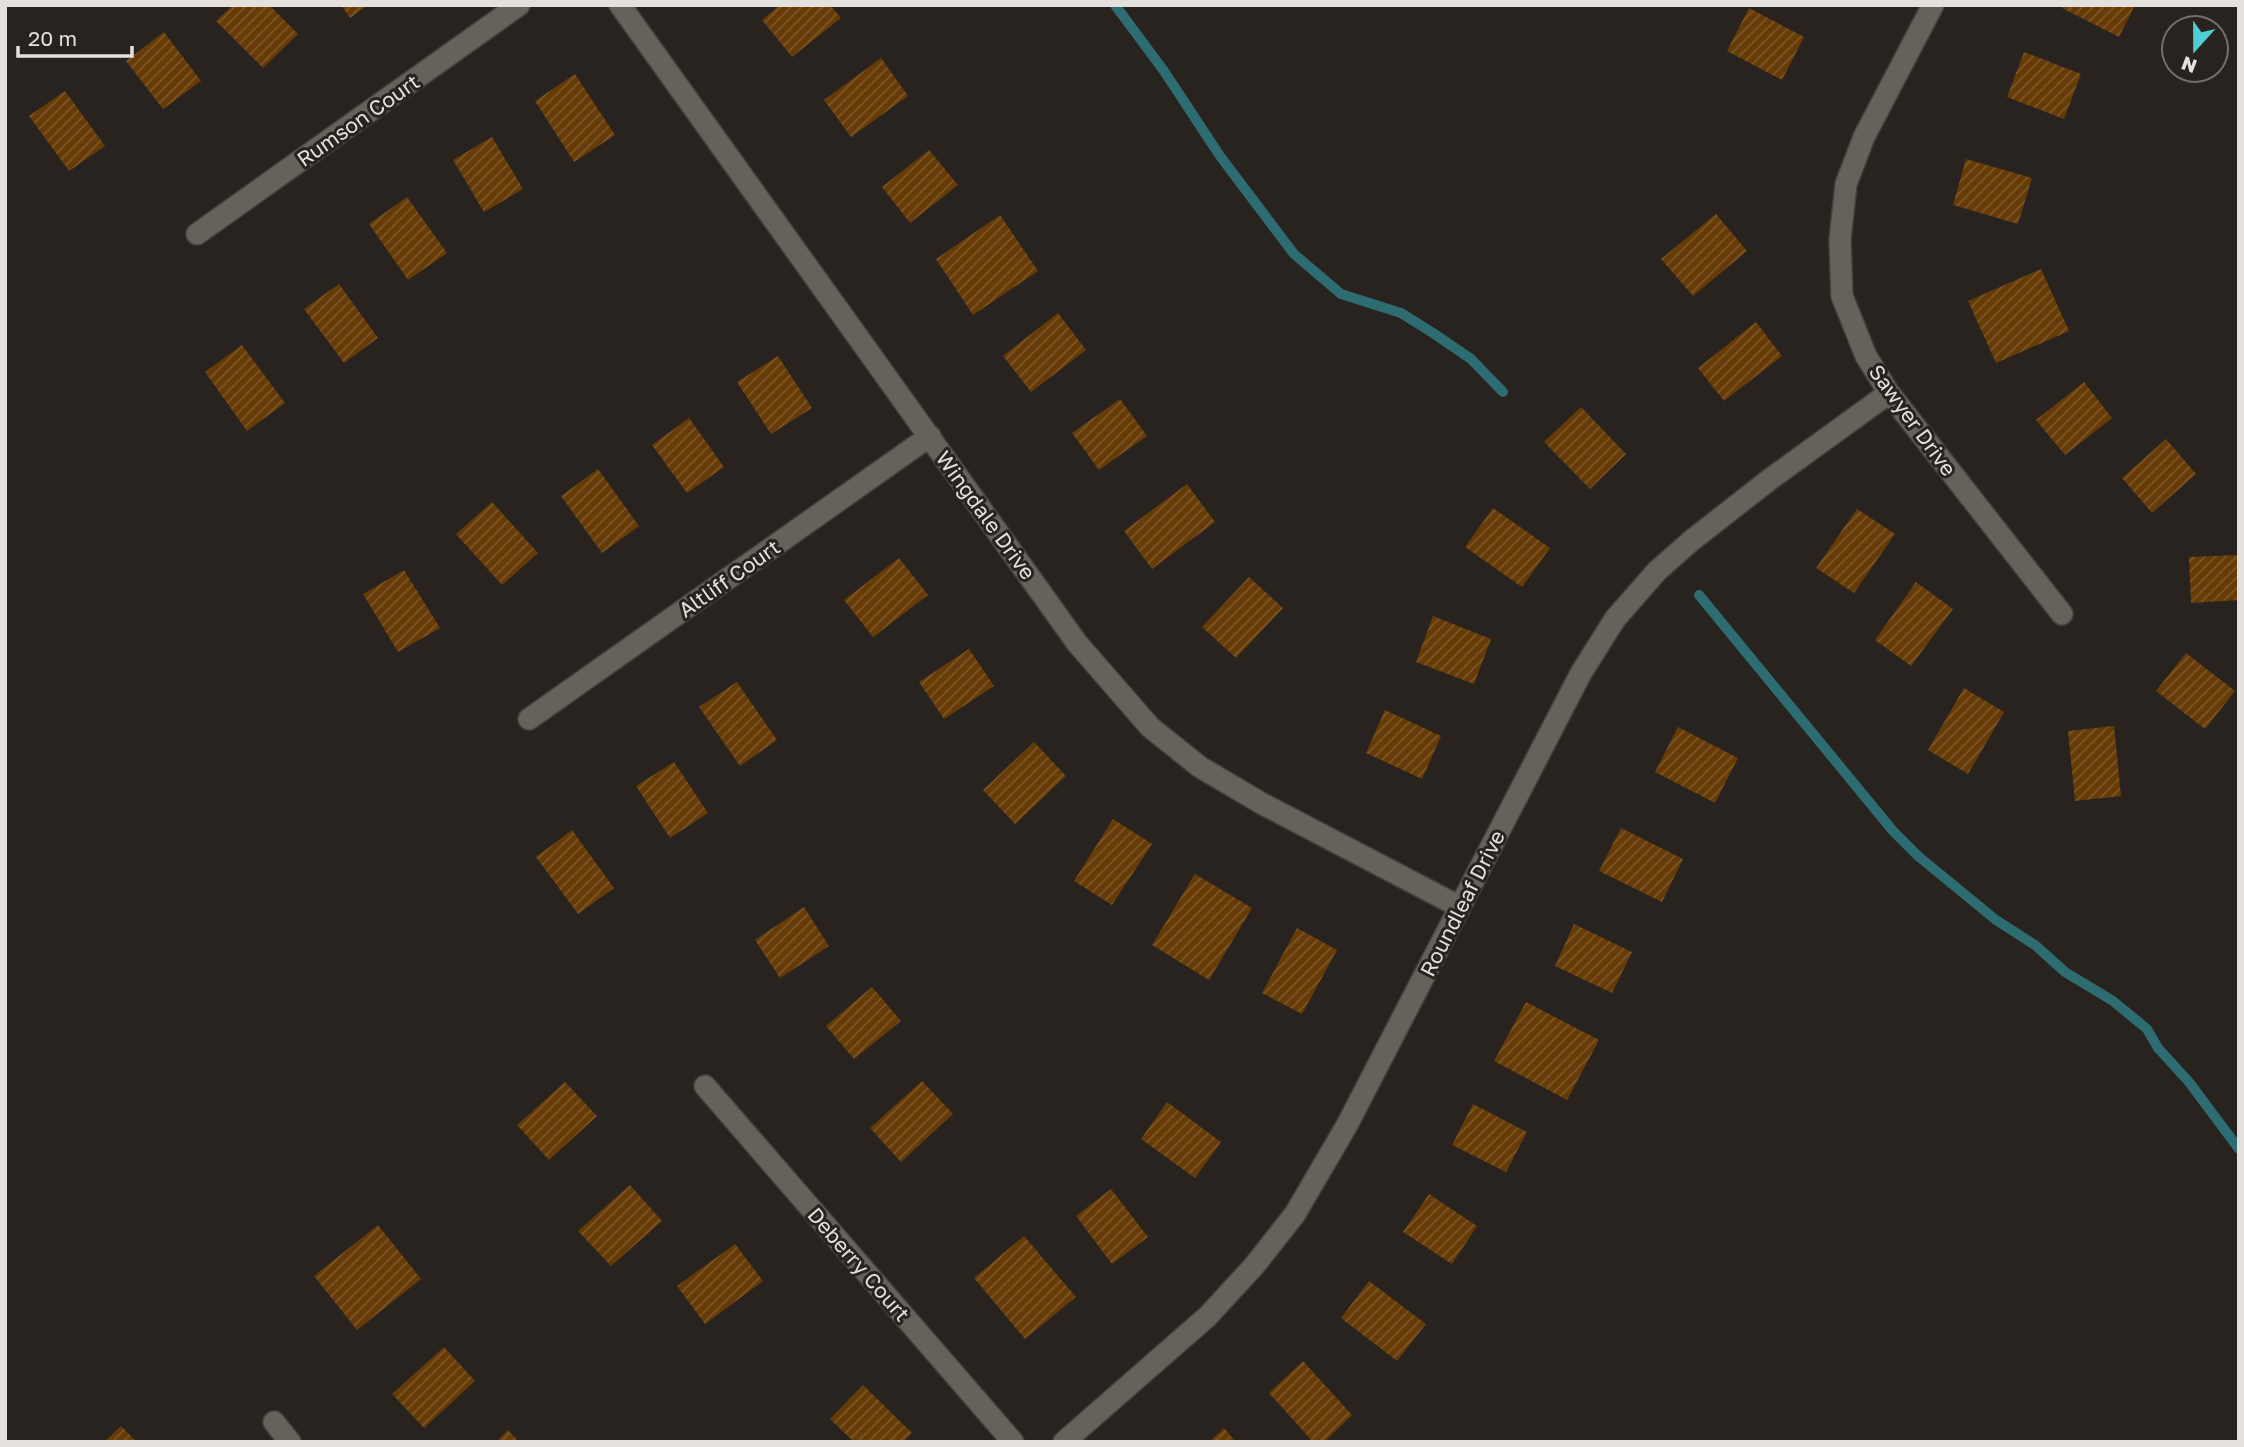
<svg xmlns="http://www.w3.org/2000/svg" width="2244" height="1447" font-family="'Golos Text',sans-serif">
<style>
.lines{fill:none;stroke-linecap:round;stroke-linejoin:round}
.stream{stroke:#2d6c71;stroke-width:10}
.building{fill:url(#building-hatch)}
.street-casing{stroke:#433f3b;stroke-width:24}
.street{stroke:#67615c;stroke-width:21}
.labels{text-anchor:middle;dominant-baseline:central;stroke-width:6;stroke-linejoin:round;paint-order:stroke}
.street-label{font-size:21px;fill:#e4e0de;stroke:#28231f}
</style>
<defs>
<pattern id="building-hatch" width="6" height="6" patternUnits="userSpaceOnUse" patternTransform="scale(1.75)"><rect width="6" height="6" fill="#663b06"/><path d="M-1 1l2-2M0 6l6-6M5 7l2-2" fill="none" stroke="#7c572a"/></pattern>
</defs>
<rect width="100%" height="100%" fill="#28231f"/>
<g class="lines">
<path class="stream" d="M1115,5L1164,71L1220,156L1294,254L1341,294L1401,313L1433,333L1471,359L1503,392
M1699,595L1893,831L1918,856L1996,920L2035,945L2065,972L2113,1001L2147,1029L2158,1048L2189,1082L2239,1149"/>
</g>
<path class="building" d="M233,5H269L298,34L263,68L216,21Z
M341,5H368L350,18Z
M780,5H830L841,18L792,57L762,20Z
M2063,5H2135L2119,37L2062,8Z
M1749,8L1804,37L1782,80L1727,51Z
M164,32L201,81L163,109L126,61Z
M2024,52L2081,74L2064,119L2007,97Z
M881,58L908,96L851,137L824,100Z
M575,74L615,135L574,162L535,101Z
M65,91L105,146L69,171L29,116Z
M492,137L523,189L484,212L453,160Z
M929,150L958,185L910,223L882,187Z
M1966,159L2032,178L2018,224L1953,205Z
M407,197L447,253L408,280L369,224Z
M1716,214L1747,251L1693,296L1661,259Z
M1000,215L1038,271L973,315L936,259Z
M2041,269L2069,331L1996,363L1968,301Z
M339,284L378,338L344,363L304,309Z
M1058,313L1086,350L1031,392L1003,356Z
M1756,322L1782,356L1724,401L1698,368Z
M242,345L285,403L247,431L205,372Z
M778,356L812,408L771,434L737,382Z
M2084,382L2112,418L2065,455L2036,420Z
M1120,399L1147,436L1099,470L1072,433Z
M1581,407L1626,454L1590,489L1544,442Z
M689,418L724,467L687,493L652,445Z
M2166,439L2196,474L2152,513L2122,478Z
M598,469L639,526L602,553L561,496Z
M1187,484L1215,522L1152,569L1124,531Z
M492,502L538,553L502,585L456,534Z
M1493,508L1550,548L1522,587L1465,547Z
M1857,509L1895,534L1854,593L1816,568Z
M2239,555V600L2191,603L2189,557Z
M899,558L928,595L873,637L844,600Z
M404,570L440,628L398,652L363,594Z
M1249,577L1283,608L1236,658L1202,627Z
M1916,582L1953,609L1911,666L1875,640Z
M1433,616L1491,639L1474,684L1416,662Z
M969,649L994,686L944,719L919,682Z
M2186,653L2235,691L2205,729L2156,691Z
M737,682L777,740L740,766L699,707Z
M1964,688L2004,712L1968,774L1928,750Z
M1385,710L1441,736L1422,779L1366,753Z
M2114,726L2121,796L2075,801L2068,731Z
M1678,727L1738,758L1715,803L1655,772Z
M1034,742L1066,776L1015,824L983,790Z
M674,762L708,813L670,838L636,786Z
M1113,819L1152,844L1112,905L1074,881Z
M1621,828L1683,859L1662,902L1599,871Z
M572,830L614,888L578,914L536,857Z
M1195,874L1252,908L1209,980L1152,945Z
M804,907L829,946L780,978L755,940Z
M1574,924L1632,952L1612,993L1555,966Z
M1297,928L1337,950L1302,1014L1262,993Z
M872,987L901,1021L854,1059L826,1026Z
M1526,1002L1599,1040L1567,1100L1494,1061Z
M922,1081L953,1114L901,1162L870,1128Z
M565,1082L597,1116L549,1160L517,1125Z
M1167,1102L1221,1142L1195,1178L1141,1139Z
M1473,1104L1527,1132L1506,1172L1452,1145Z
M630,1185L662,1221L611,1266L578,1231Z
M1111,1189L1148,1237L1112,1264L1076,1216Z
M1429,1194L1477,1226L1452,1264L1403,1232Z
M378,1225L421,1279L357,1330L314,1276Z
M1024,1236L1076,1297L1025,1339L974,1278Z
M735,1244L763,1281L705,1324L677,1286Z
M1369,1281L1426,1324L1397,1361L1341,1318Z
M444,1347L475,1381L424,1428L392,1394Z
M1303,1361L1352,1415L1324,1442H1313L1269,1393Z
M863,1385L912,1433L903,1442H854L830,1419Z
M121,1426L137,1442H104Z
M1224,1428L1236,1442H1209Z
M508,1430L519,1442H496Z"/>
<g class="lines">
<defs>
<path id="street" d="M620,5L1077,643L1150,727L1200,767L1261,803L1460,907
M1933,5L1864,137L1846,184L1840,240L1842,296L1866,356L1889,393L2062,614
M197,234L519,5
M529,719L930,436
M705,1086L1013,1442
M274,1422L290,1442
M1064,1442L1208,1316L1254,1266L1295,1214L1347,1125L1581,673L1615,619L1657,571L1691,541L1769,480L1889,393"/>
</defs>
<use href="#street" class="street-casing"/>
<use href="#street" class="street"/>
</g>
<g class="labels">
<g class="street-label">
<text transform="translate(358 120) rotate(-35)">Rumson Court</text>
<text transform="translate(1913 420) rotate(54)">Sawyer Drive</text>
<text transform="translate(986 515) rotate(54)">Wingdale Drive</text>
<text transform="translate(729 578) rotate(-35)">Altliff Court</text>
<text transform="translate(1462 903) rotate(-63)">Roundleaf Drive</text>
<text transform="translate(859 1264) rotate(49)">Deberry Court</text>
</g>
</g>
<rect width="2244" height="1447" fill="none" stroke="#e4e0de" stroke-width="14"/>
<g transform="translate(2195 49) rotate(201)"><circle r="33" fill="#28231f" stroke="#736f6b" stroke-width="2"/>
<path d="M0-5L12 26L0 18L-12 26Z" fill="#51ccd4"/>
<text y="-10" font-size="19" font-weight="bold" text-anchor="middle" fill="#e4e0de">N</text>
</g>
<path d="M18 46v10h114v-10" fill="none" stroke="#e4e0de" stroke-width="3.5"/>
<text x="28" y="46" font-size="21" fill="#e4e0de" stroke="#28231f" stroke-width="5" paint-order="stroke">20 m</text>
</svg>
